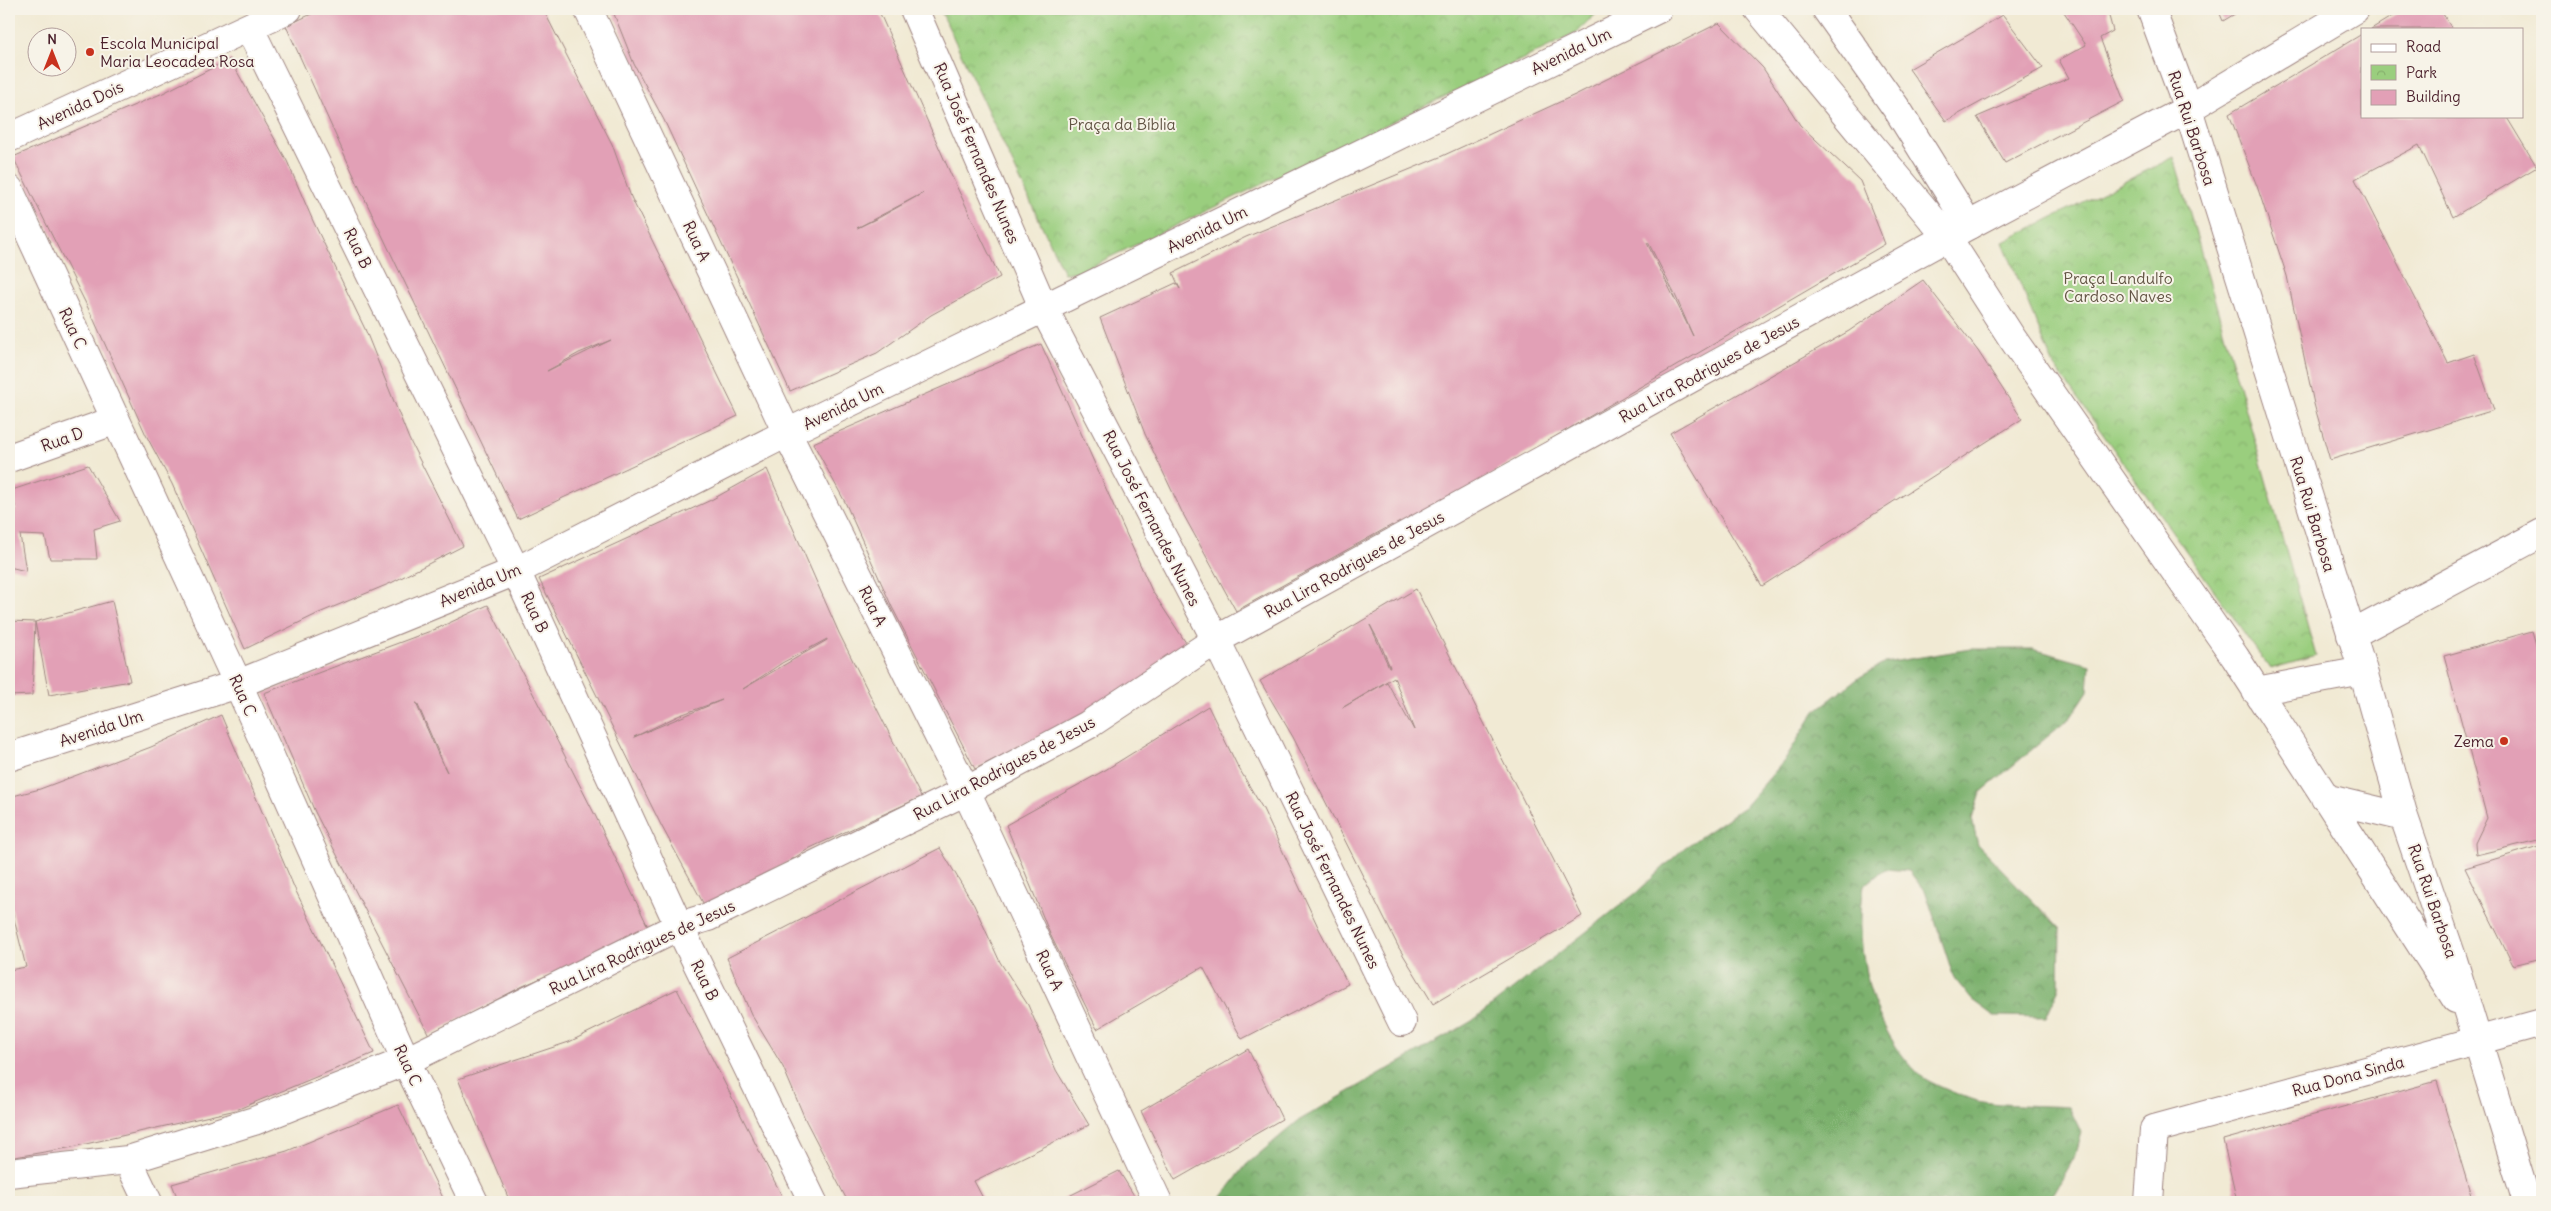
<svg xmlns="http://www.w3.org/2000/svg" width="2551" height="1211" font-family="Delius,sans-serif">
<style>
.forest{fill:url(#forest-crowns);stroke:#62684c}
.park{fill:url(#park-crowns);stroke:#727654}
.building{fill:#e2a0b6;fill-rule:evenodd}
.lines{fill:none;stroke-linecap:round;stroke-linejoin:round}
.street-casing{stroke:#9e8480;stroke-width:30}
.secondary-casing{stroke:#9e8480;stroke-width:30}
.street{stroke:#fff;stroke-width:28}
.secondary{stroke:#fff;stroke-width:28}
.poi-dot{fill:#c8321e;stroke:#f7f3e8;stroke-width:2}
.labels{text-anchor:middle;dominant-baseline:central;stroke-width:4;stroke-linejoin:round;paint-order:stroke}
.poi-label{font-size:16px;fill:#4a1f2b;stroke:#f7f3e8;text-anchor:start}
.street-label{font-size:16px;fill:#4a1f2b;stroke:#f7f3e8}
.park-label{font-size:16px;fill:#625444;stroke:#f7f3e8}
</style>
<defs>
<pattern id="forest-crowns" width="20" height="18" patternUnits="userSpaceOnUse" patternTransform="scale(1.25)"><rect width="20" height="18" fill="#7bb16d"/><path d="M2 6a3 3 0 1 1 6 0M12 15a3 3 0 1 1 6 0" fill="none" stroke="#678f5a"/></pattern>
<pattern id="park-crowns" width="20" height="18" patternUnits="userSpaceOnUse" patternTransform="scale(1.25)"><rect width="20" height="18" fill="#9ace7e"/><path d="M2 6a3 3 0 1 1 6 0M12 15a3 3 0 1 1 6 0" fill="none" stroke="#86b06d"/></pattern>
</defs>
<rect width="100%" height="100%" fill="#f7f3e8"/>
<filter id="ink" filterUnits="userSpaceOnUse"><feTurbulence type="fractalNoise" baseFrequency=".02" numOctaves="2"/><feDisplacementMap in="SourceGraphic" scale="10" xChannelSelector="R" yChannelSelector="G"/><feConvolveMatrix kernelMatrix="1 2 1 2 8 2 1 2 1" color-interpolation-filters="sRGB"/></filter>
<filter id="wash" filterUnits="userSpaceOnUse"><feTurbulence type="fractalNoise" baseFrequency=".0096" numOctaves="4" result="noise"/><feDisplacementMap in="SourceGraphic" scale="20" xChannelSelector="R" yChannelSelector="G"/><feGaussianBlur stdDeviation="1.12" result="paint"/><feColorMatrix in="noise" values="0 0 0 0 0 0 0 0 0 0 0 0 0 0 0 0 0 1.4 0 .05"/><feComposite in="paint" operator="in"/></filter>
<g filter="url(#wash)">
<rect width="100%" height="100%" fill="#f1ead4"/>
<path class="forest" d="M1970,649H2033L2090,665L2088,691L2071,717L1980,793L1972,819L1978,845L2060,929L2059,988L2046,1017L1994,1016L1972,1000L1954,978L1926,893L1909,871L1885,869L1864,886C1853,952 1871,1029 1921,1076C1929,1083 1966,1098 1977,1101C2004,1106 2041,1105 2069,1107L2081,1132L2074,1158L2049,1202H1218L1246,1165L1298,1121L1472,1021L1636,893L1684,848L1744,807L1784,761L1815,711L1860,677L1885,663Z"/>
<path class="park" d="M940,9H1601L1577,33L1081,271L1064,273Z
M2174,157L2316,656L2270,669L2053,364L2003,242Z"/>
<g id="blocks">
<path class="building" d="M322,9H543L612,144L631,197L738,416L518,519L360,189L286,26ZM611,340L547,371L579,353Z
M612,9H878L952,177L1000,277L931,315L877,353L790,391L664,120L634,64ZM923,193L880,217L857,228Z
M2062,9H2107L2113,31L2100,38L2124,101L2005,163L1977,117L2069,78L2059,60L2086,45Z
M2218,9H2243L2223,21Z
M2404,9H2440L2452,29H2371Z
M2003,15L2043,68L1946,121L1909,69Z
M1719,23L1763,68L1800,125L1860,181L1885,244L1498,470L1400,539L1392,525L1236,611L1182,512L1145,434L1100,318L1176,283L1180,289L1173,273L1246,237L1440,157L1575,95ZM1648,242L1676,297L1693,336L1647,243Z
M2362,34V116H2506L2537,167L2453,217L2419,145L2355,179L2448,363L2474,354L2494,410L2330,460L2314,404L2287,276L2257,186L2229,114Z
M230,59L287,161L313,221L365,329L409,439L463,546L391,583L319,613L245,649L172,484L146,435L94,320L13,157L163,93Z
M1923,280L1978,351L2022,419L1762,586L1670,433L1849,331Z
M1041,344L1152,591L1192,652L1084,714L975,769L892,607L845,502L813,443Z
M88,465L120,521L94,529L97,559H50L45,536L20,535L26,571L9,567V512L16,511L12,490Z
M767,469L839,633L921,797L810,848L708,912L661,825L539,579L711,500ZM827,639V640L743,689L782,663ZM722,700L634,737L680,715Z
M1416,589L1582,916L1433,1004L1399,948L1293,737L1260,681ZM1370,625L1380,643L1390,667H1389ZM1394,677L1414,730L1387,682L1342,708Z
M112,601L130,681L49,695L35,622L32,695L9,696V621L35,622Z
M488,605L596,817L650,931L523,986L429,1035L315,812L264,693L436,629ZM416,703H417L447,772L441,761Z
M2532,631L2542,665V839L2476,855L2475,843L2487,818L2444,656Z
M1208,706L1237,765L1263,809L1319,929L1348,984L1242,1039L1203,967L1097,1029L1050,934L1006,825L1107,769Z
M221,715L294,887L374,1053L236,1110L68,1148L9,1158V970L26,967L9,899V797L40,789L151,747Z
M2542,845V958L2513,965L2465,868Z
M940,848L974,905L1000,962L1028,1005L1056,1070L1089,1125L974,1181L985,1202H848L806,1121L783,1067L751,1014L727,958Z
M677,989L785,1202H510L458,1079L569,1042Z
M1248,1049L1282,1119L1175,1180L1141,1111Z
M2437,1081L2473,1202H2237L2223,1140Z
M398,1105L445,1202H179L172,1184L287,1151Z
M1119,1171L1138,1202H1057Z"/>
</g>
</g>
<g filter="url(#ink)">
<use href="#blocks" fill-opacity="0" stroke="#9e8480" stroke-width="1"/>
<g class="lines">
<defs>
<path id="street" d="M588,9L787,433L966,791L1158,1202
M914,9L1044,309L1216,640L1402,1022
M249,27L516,571L679,926L813,1202
M9,138L288,9
M9,189L238,684L406,1061L474,1202
M9,458L116,420
M2351,635L2542,533
M9,757L238,684L516,571L787,433L1658,9
M128,1160L148,1202
M9,1173L128,1160L254,1121L406,1061L679,926L708,917L966,791L1088,725L1216,640L1969,225L2188,109L2355,9
M2149,1202L2154,1129L2542,1023"/>
<path id="secondary" d="M1758,9L1947,237L2012,338L2235,657L2456,999
M1826,9L1899,112L1969,225
M2151,9L2188,109L2363,671L2404,817L2453,960L2527,1202
M2256,691L2363,671
M2325,798L2404,817"/>
</defs>
<use href="#street" class="street-casing"/>
<use href="#secondary" class="secondary-casing"/>
<use href="#street" class="street"/>
<use href="#secondary" class="secondary"/>
</g>
</g>
<g class="poi-dot">
<circle cx="90" cy="52" r="5"/>
<circle cx="2504" cy="741" r="5"/>
</g>
<g class="labels">
<g class="poi-label">
<text x="100" y="43">Escola Municipal<tspan x="100" dy="18">Maria Leocadea Rosa</tspan></text>
<text x="2494" y="741" text-anchor="end">Zema</text>
</g>
<g class="street-label">
<text transform="translate(1571 51) rotate(-26)">Avenida Um</text>
<text transform="translate(80 105) rotate(-25)">Avenida Dois</text>
<text transform="translate(2192 128) rotate(72)">Rua Rui Barbosa</text>
<text transform="translate(977 153) rotate(67)">Rua José Fernandes Nunes</text>
<text transform="translate(1207 229) rotate(-26)">Avenida Um</text>
<text transform="translate(697 241) rotate(65)">Rua A</text>
<text transform="translate(358 248) rotate(64)">Rua B</text>
<text transform="translate(73 328) rotate(65)">Rua C</text>
<text transform="translate(1709 369) rotate(-29)">Rua Lira Rodrigues de Jesus</text>
<text transform="translate(843 406) rotate(-26)">Avenida Um</text>
<text transform="translate(62 439) rotate(-20)">Rua D</text>
<text transform="translate(2313 514) rotate(73)">Rua Rui Barbosa</text>
<text transform="translate(1152 518) rotate(63)">Rua José Fernandes Nunes</text>
<text transform="translate(1354 564) rotate(-29)">Rua Lira Rodrigues de Jesus</text>
<text transform="translate(480 585) rotate(-23)">Avenida Um</text>
<text transform="translate(873 606) rotate(64)">Rua A</text>
<text transform="translate(535 612) rotate(65)">Rua B</text>
<text transform="translate(243 695) rotate(66)">Rua C</text>
<text transform="translate(101 728) rotate(-18)">Avenida Um</text>
<text transform="translate(1004 768) rotate(-28)">Rua Lira Rodrigues de Jesus</text>
<text transform="translate(1333 880) rotate(64)">Rua José Fernandes Nunes</text>
<text transform="translate(2433 901) rotate(71)">Rua Rui Barbosa</text>
<text transform="translate(642 947) rotate(-25)">Rua Lira Rodrigues de Jesus</text>
<text transform="translate(1050 970) rotate(65)">Rua A</text>
<text transform="translate(705 980) rotate(64)">Rua B</text>
<text transform="translate(408 1065) rotate(65)">Rua C</text>
<text transform="translate(2348 1076) rotate(-15)">Rua Dona Sinda</text>
</g>
<g class="park-label">
<text x="1122" y="124">Praça da Bíblia</text>
<text x="2118" y="278">Praça Landulfo<tspan x="2118" dy="18">Cardoso Naves</tspan></text>
</g>
</g>
<rect width="2551" height="1211" fill="none" stroke="#f7f3e8" stroke-width="30"/>
<rect x="2361" y="28" width="162" height="90" fill="#f7f3e8" stroke="#b29e9c"/>
<rect x="2371" y="44" width="25" height="8" fill="#ffffff" stroke="#b29e9c"/>
<text x="2406" y="52" font-size="15" fill="#4a1f2b">Road</text>
<rect x="2371" y="65" width="25" height="15" fill="url(#park-crowns)" stroke="#b29e9c"/>
<text x="2406" y="78" font-size="15" fill="#4a1f2b">Park</text>
<rect x="2371" y="90" width="25" height="15" fill="#e2a0b6" stroke="#b29e9c"/>
<text x="2406" y="102" font-size="15" fill="#4a1f2b">Building</text>
<g transform="translate(52 52)"><circle r="24" fill="#f7f3e8" stroke="#b29e9c"/>
<path d="M0-4L9 19L0 12L-9 19Z" fill="#c8321e"/>
<text y="-8" font-size="14" font-weight="bold" text-anchor="middle" fill="#4a1f2b">N</text>
</g>
</svg>
